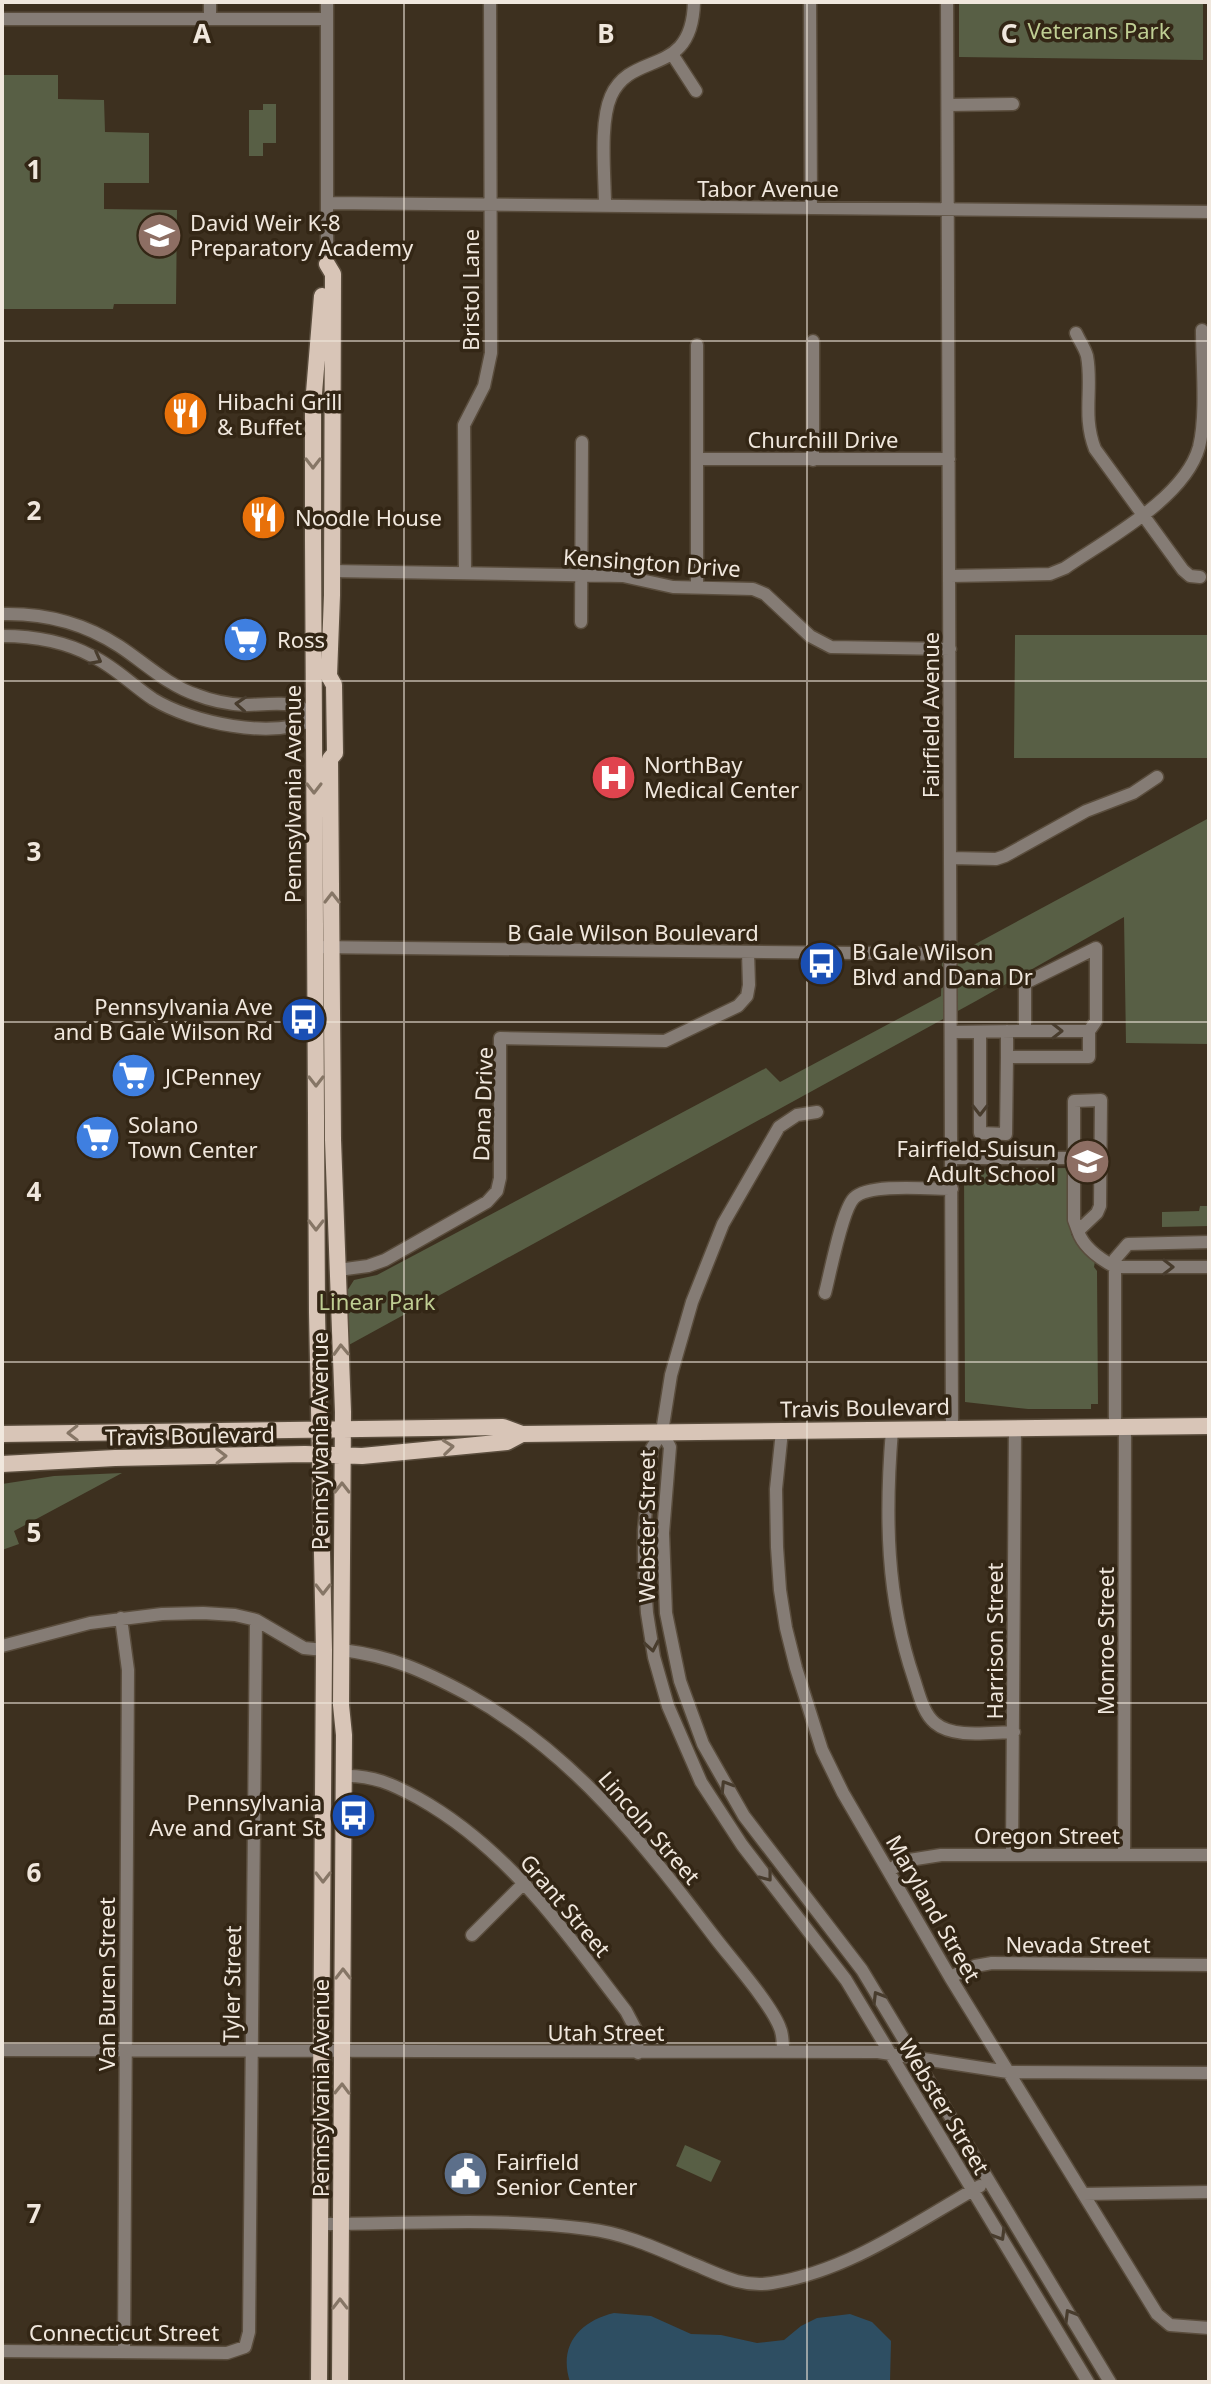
<svg xmlns="http://www.w3.org/2000/svg" width="1211" height="2384" font-family="'Noto Sans',sans-serif">
<style>
.green{fill:#585f45}
.water{fill:#2e4e62}
.lines{fill:none;stroke-linecap:round;stroke-linejoin:round}
.minor-casing{stroke:#5a4d3d;stroke-width:15}
.major-casing{stroke:#5a4d3d;stroke-width:19}
.minor{stroke:#857c75;stroke-width:12}
.major{stroke:#d8c5b7;stroke-width:16}
.oneway{stroke:#867666}
.oneway2{stroke:#483c2d}
.grid{fill:none;stroke:#f0e7dd;stroke-width:2;stroke-opacity:0.55}
.labels{text-anchor:middle;dominant-baseline:central;stroke-width:7;stroke-linejoin:round;paint-order:stroke}
.park-label{font-size:22px;fill:#bfce93;stroke:#332615}
.street-label{font-size:22px;fill:#f0e7dd;stroke:#332615}
.poi-label{font-size:22px;fill:#f0e7dd;stroke:#332615;text-anchor:start}
.grid-label{font-size:26px;text-anchor:middle;font-weight:bold;fill:#f0e7dd;stroke:#332615;stroke-width:7;stroke-linejoin:round;paint-order:stroke}
</style>
<rect width="100%" height="100%" fill="#3d301f"/>
<path class="green" d="M959,2H1203V60L959,57Z
M2,75H58V99L104,100L105,132L149,133V183H104V209L177,210L176,304H114L113,309H2Z
M263,104H276V143H263V156H249V110H263Z
M1015,635H1209V758H1014Z
M1209,818V1044L1126,1043L1124,917L976,1001L347,1346V1291L354,1280L377,1275L766,1068L780,1082L941,996L942,962Z
M1070,1168L1071,1234L1076,1243L1095,1261L1094,1267L1097,1271L1098,1404H1091V1409H1028L965,1402L964,1169Z
M1200,1206H1209V1226L1162,1227V1212L1199,1211Z
M122,1473L14,1531L19,1544L2,1550V1484L54,1476Z
M685,2145L721,2161L711,2182L676,2166Z"/>
<path class="water" d="M614,2313L651,2316L691,2334L721,2335L757,2343L784,2340L801,2326L817,2318L850,2314L872,2322L891,2341L890,2382H570C558,2345 580,2321 614,2313Z"/>
<g class="lines">
<defs>
<path id="minor" d="M210,2V19
M327,2V264
M810,2L811,208
M947,2L952,1429
M2,19H327
M672,54L696,91
M948,105L1013,104
M328,203L1209,212
M605,206C605,176 599,123 611,96C632,49 692,79 694,2
M1076,333C1079,340 1085,348 1087,356C1093,388 1082,416 1095,449L1183,570L1190,576L1200,577
M813,341V460
M697,345V587
M697,459H949
M332,571L623,576L673,587L753,589L765,594L810,636L831,647L950,649
M465,571L464,425L484,386L491,353L490,2
M950,576L1050,574L1065,568C1107,539 1185,498 1199,447C1207,415 1202,364 1202,330
M2,614C43,613 84,623 119,646C145,663 167,685 197,695C212,701 228,704 245,705C258,705 289,701 300,707C305,710 309,715 314,719C272,740 192,723 153,699C132,685 115,667 92,656C64,641 34,636 2,636
M581,622L582,442
M951,858L996,859L1005,856L1086,811L1133,793L1157,777
M315,947L951,954
M1025,1031H1089
M951,1032L1025,1031V983L1096,948V1021L1089,1031V1057H1007V1031
M980,1032V1133L1006,1134L1007,1057
M1101,1100L1100,1206L1097,1213L1078,1231L1074,1220V1101Z
M817,1112L797,1115L779,1127L723,1224L692,1302L671,1375L662,1432L652,1448L644,1530V1569L647,1613L654,1657L668,1706L701,1782L742,1845L846,1980L1088,2382
M951,1158H1073
M1078,1231C1083,1247 1100,1259 1115,1267V1427
M1209,1242L1128,1244L1115,1259V1267H1209
M338,1270L368,1266L385,1260L487,1202L497,1191L500,1178V1038L665,1041L738,1006L747,996L749,985L748,952
M825,1293C830,1274 842,1210 854,1198C869,1183 930,1189 952,1189
M892,1430C885,1515 886,1597 914,1679C919,1694 923,1713 935,1723C954,1739 991,1732 1014,1732
M782,1431L776,1489L777,1547L780,1590L786,1628L796,1668L822,1750L843,1793L950,1977L1157,2314L1170,2325L1209,2328
M662,1432L670,1447L663,1533L666,1613L680,1681L703,1744L744,1816L862,1970L1110,2382
M121,1618L128,1670L124,2351
M2,1646L90,1623L162,1614L203,1613L235,1615L256,1620L304,1648L324,1650
M342,1650C391,1656 424,1671 467,1694C575,1754 643,1843 716,1939C733,1961 771,2004 780,2028C783,2035 783,2043 783,2052
M343,1776C373,1775 392,1784 418,1798C509,1849 564,1931 626,2011L636,2030L638,2053
M1012,1854L1015,1428
M1124,1855L1125,1427
M889,1871L903,1861L941,1855H1209
M472,1935L525,1882
M950,1977L975,1966L992,1963L1209,1965
M2,2050L878,2052L1008,2072L1209,2073
M1083,2194L1209,2192
M320,2224C409,2224 500,2217 588,2229C624,2233 658,2249 691,2263C718,2274 742,2288 772,2283C849,2271 913,2224 980,2186
M2,2351L227,2353L245,2347L249,2332L256,1620"/>
<path id="major" d="M327,264L333,274L332,595L329,676L334,685L335,753L330,759L333,1140L343,1412L341,1705L344,1735L340,2382
M2,1434L503,1427L522,1434L1209,1426
M2,1464L115,1458L305,1454L362,1456L507,1442L522,1434
M319,2382L324,1650L317,1312L313,540V405L322,296"/>
</defs>
<use href="#minor" class="minor-casing"/>
<use href="#major" class="major-casing"/>
<use href="#minor" class="minor"/>
<use href="#major" class="major"/>
</g>
<defs><path id="oneway-chevron" d="M-2-3.5L2.5 0L-2 3.5" fill="none" stroke-width="1.6" stroke-linecap="round" stroke-linejoin="round" transform="scale(2)"/></defs>
<g class="oneway">
<use href="#oneway-chevron" transform="translate(313 463) rotate(90)"/>
<use href="#oneway-chevron" transform="translate(314 788) rotate(90)"/>
<use href="#oneway-chevron" transform="translate(332 898) rotate(-90)"/>
<use href="#oneway-chevron" transform="translate(316 1081) rotate(90)"/>
<use href="#oneway-chevron" transform="translate(316 1225) rotate(90)"/>
<use href="#oneway-chevron" transform="translate(341 1350) rotate(-92)"/>
<use href="#oneway-chevron" transform="translate(73 1433) rotate(179)"/>
<use href="#oneway-chevron" transform="translate(448 1447) rotate(-6)"/>
<use href="#oneway-chevron" transform="translate(221 1456) rotate(-1)"/>
<use href="#oneway-chevron" transform="translate(342 1488) rotate(-90)"/>
<use href="#oneway-chevron" transform="translate(323 1589) rotate(90)"/>
<use href="#oneway-chevron" transform="translate(323 1877) rotate(90)"/>
<use href="#oneway-chevron" transform="translate(343 1974) rotate(-90)"/>
<use href="#oneway-chevron" transform="translate(342 2089) rotate(-89)"/>
<use href="#oneway-chevron" transform="translate(340 2304) rotate(-90)"/>
</g>
<g class="oneway2">
<use href="#oneway-chevron" transform="translate(96 659) rotate(28)"/>
<use href="#oneway-chevron" transform="translate(241 704) rotate(-176)"/>
<use href="#oneway-chevron" transform="translate(1057 1031)"/>
<use href="#oneway-chevron" transform="translate(980 1110) rotate(90)"/>
<use href="#oneway-chevron" transform="translate(1168 1267)"/>
<use href="#oneway-chevron" transform="translate(652 1646) rotate(80)"/>
<use href="#oneway-chevron" transform="translate(726 1786) rotate(-122)"/>
<use href="#oneway-chevron" transform="translate(767 1876) rotate(52)"/>
<use href="#oneway-chevron" transform="translate(878 1997) rotate(-121)"/>
<use href="#oneway-chevron" transform="translate(1000 2235) rotate(59)"/>
<use href="#oneway-chevron" transform="translate(1070 2315) rotate(-121)"/>
</g>
<path class="grid" d="M404,2V2382M807,2V2382M2,341H1209M2,681H1209M2,1022H1209M2,1362H1209M2,1703H1209M2,2043H1209"/>
<defs>
<symbol id="school-disc" viewBox="-11 -11 22 22"><circle r="9.5" fill="#8d6e63" stroke="#332615"/><path d="M0-5L7-2L0 1L-7-2ZM-4 1L0 2.5L4 1V4Q0 6-4 4Z" fill="#fff"/></symbol>
<symbol id="restaurant-disc" viewBox="-11 -11 22 22"><circle r="9.5" fill="#e8710a" stroke="#332615"/><path d="M-5-6h1v4h1v-4h1v4h1v-4h1v5L-1.5 .5V6h-2V.5L-5-1ZM5-6V6H3V1.5H1.5Q1.5-4 5-6Z" fill="#fff"/></symbol>
<symbol id="supermarket-disc" viewBox="-11 -11 22 22"><circle r="9.5" fill="#3f7fe0" stroke="#332615"/><path d="M-6-5.5h2.5l.6 2H6L4.5 2H-2.5L-4.4-4H-6ZM-1.5 3.2a1.3 1.3 0 1 0 .1 0ZM3 3.2a1.3 1.3 0 1 0 .1 0Z" fill="#fff"/></symbol>
<symbol id="hospital-disc" viewBox="-11 -11 22 22"><circle r="9.5" fill="#e0444e" stroke="#332615"/><path d="M-5-5h3v3.5h4V-5h3V5h-3V1.5h-4V5h-3Z" fill="#fff"/></symbol>
<symbol id="bus-disc" viewBox="-11 -11 22 22"><circle r="9.5" fill="#1a4fb4" stroke="#332615"/><path d="M-5-6H5V4H4V6H2V4H-2V6H-4V4H-5ZM-3.5-4V0h7V-4ZM-3.5 1.2v1.5H-2V1.2ZM2 1.2v1.5H3.5V1.2Z" fill="#fff"/></symbol>
<symbol id="civic-disc" viewBox="-11 -11 22 22"><circle r="9.5" fill="#5c6f8a" stroke="#332615"/><path d="M-.6-6.5H3V-4.5H.6V-3L4-1V1h2V6H-6V1h2V-1L-.6-3ZM-1.2 2.5V6h2.4V2.5Z" fill="#fff"/></symbol>
</defs>
<g fill-rule="evenodd">
<use href="#school-disc" x="134" y="210" width="51" height="51"/>
<use href="#restaurant-disc" x="160" y="388" width="51" height="51"/>
<use href="#restaurant-disc" x="238" y="492" width="51" height="51"/>
<use href="#supermarket-disc" x="220" y="614" width="51" height="51"/>
<use href="#hospital-disc" x="588" y="752" width="51" height="51"/>
<use href="#bus-disc" x="796" y="938" width="51" height="51"/>
<use href="#bus-disc" x="278" y="994" width="51" height="51"/>
<use href="#supermarket-disc" x="108" y="1050" width="51" height="51"/>
<use href="#supermarket-disc" x="72" y="1112" width="51" height="51"/>
<use href="#school-disc" x="1062" y="1136" width="51" height="51"/>
<use href="#bus-disc" x="328" y="1790" width="51" height="51"/>
<use href="#civic-disc" x="440" y="2148" width="51" height="51"/>
</g>
<g class="labels">
<g class="park-label">
<text x="1099" y="30">Veterans Park</text>
<text x="377" y="1301">Linear Park</text>
</g>
<g class="street-label">
<text x="768" y="188">Tabor Avenue</text>
<text transform="translate(470 290) rotate(-90)">Bristol Lane</text>
<text x="823" y="439">Churchill Drive</text>
<text transform="translate(652 562) rotate(4)">Kensington Drive</text>
<text transform="translate(930 715) rotate(-90)">Fairfield Avenue</text>
<text transform="translate(292 794) rotate(-90)">Pennsylvania Avenue</text>
<text x="633" y="932">B Gale Wilson Boulevard</text>
<text transform="translate(482 1104) rotate(-88)">Dana Drive</text>
<text transform="translate(865 1407) rotate(-1)">Travis Boulevard</text>
<text transform="translate(190 1435) rotate(-1)">Travis Boulevard</text>
<text transform="translate(319 1441) rotate(-90)">Pennsylvania Avenue</text>
<text transform="translate(646 1526) rotate(-90)">Webster Street</text>
<text transform="translate(994 1641) rotate(-90)">Harrison Street</text>
<text transform="translate(1105 1641) rotate(-90)">Monroe Street</text>
<text transform="translate(650 1827) rotate(49)">Lincoln Street</text>
<text x="1047" y="1835">Oregon Street</text>
<text transform="translate(566 1905) rotate(50)">Grant Street</text>
<text transform="translate(934 1908) rotate(60)">Maryland Street</text>
<text x="1078" y="1944">Nevada Street</text>
<text transform="translate(106 1984) rotate(-90)">Van Buren Street</text>
<text transform="translate(231 1984) rotate(-89)">Tyler Street</text>
<text x="606" y="2032">Utah Street</text>
<text transform="translate(320 2088) rotate(-90)">Pennsylvania Avenue</text>
<text transform="translate(945 2106) rotate(59)">Webster Street</text>
<text x="124" y="2332">Connecticut Street</text>
</g>
<g class="poi-label">
<text x="190" y="222">David Weir K-8<tspan x="190" dy="25">Preparatory Academy</tspan></text>
<text x="217" y="401">Hibachi Grill<tspan x="217" dy="25">&amp; Buffet</tspan></text>
<text x="295" y="517">Noodle House</text>
<text x="277" y="639">Ross</text>
<text x="644" y="764">NorthBay<tspan x="644" dy="25">Medical Center</tspan></text>
<text x="852" y="951">B Gale Wilson<tspan x="852" dy="25">Blvd and Dana Dr</tspan></text>
<text x="273" y="1006" text-anchor="end">Pennsylvania Ave<tspan x="273" dy="25">and B Gale Wilson Rd</tspan></text>
<text x="165" y="1076">JCPenney</text>
<text x="128" y="1124">Solano<tspan x="128" dy="25">Town Center</tspan></text>
<text x="1056" y="1148" text-anchor="end">Fairfield-Suisun<tspan x="1056" dy="25">Adult School</tspan></text>
<text x="322" y="1802" text-anchor="end">Pennsylvania<tspan x="322" dy="25">Ave and Grant St</tspan></text>
<text x="496" y="2161">Fairfield<tspan x="496" dy="25">Senior Center</tspan></text>
</g>
</g>
<g class="grid-label">
<text x="202" y="43">A</text>
<text x="606" y="43">B</text>
<text x="1009" y="43">C</text>
<text x="34" y="179">1</text>
<text x="34" y="520">2</text>
<text x="34" y="861">3</text>
<text x="34" y="1201">4</text>
<text x="34" y="1542">5</text>
<text x="34" y="1882">6</text>
<text x="34" y="2223">7</text>
</g>
<rect width="1211" height="2384" fill="none" stroke="#f0e7dd" stroke-width="8"/>
</svg>
